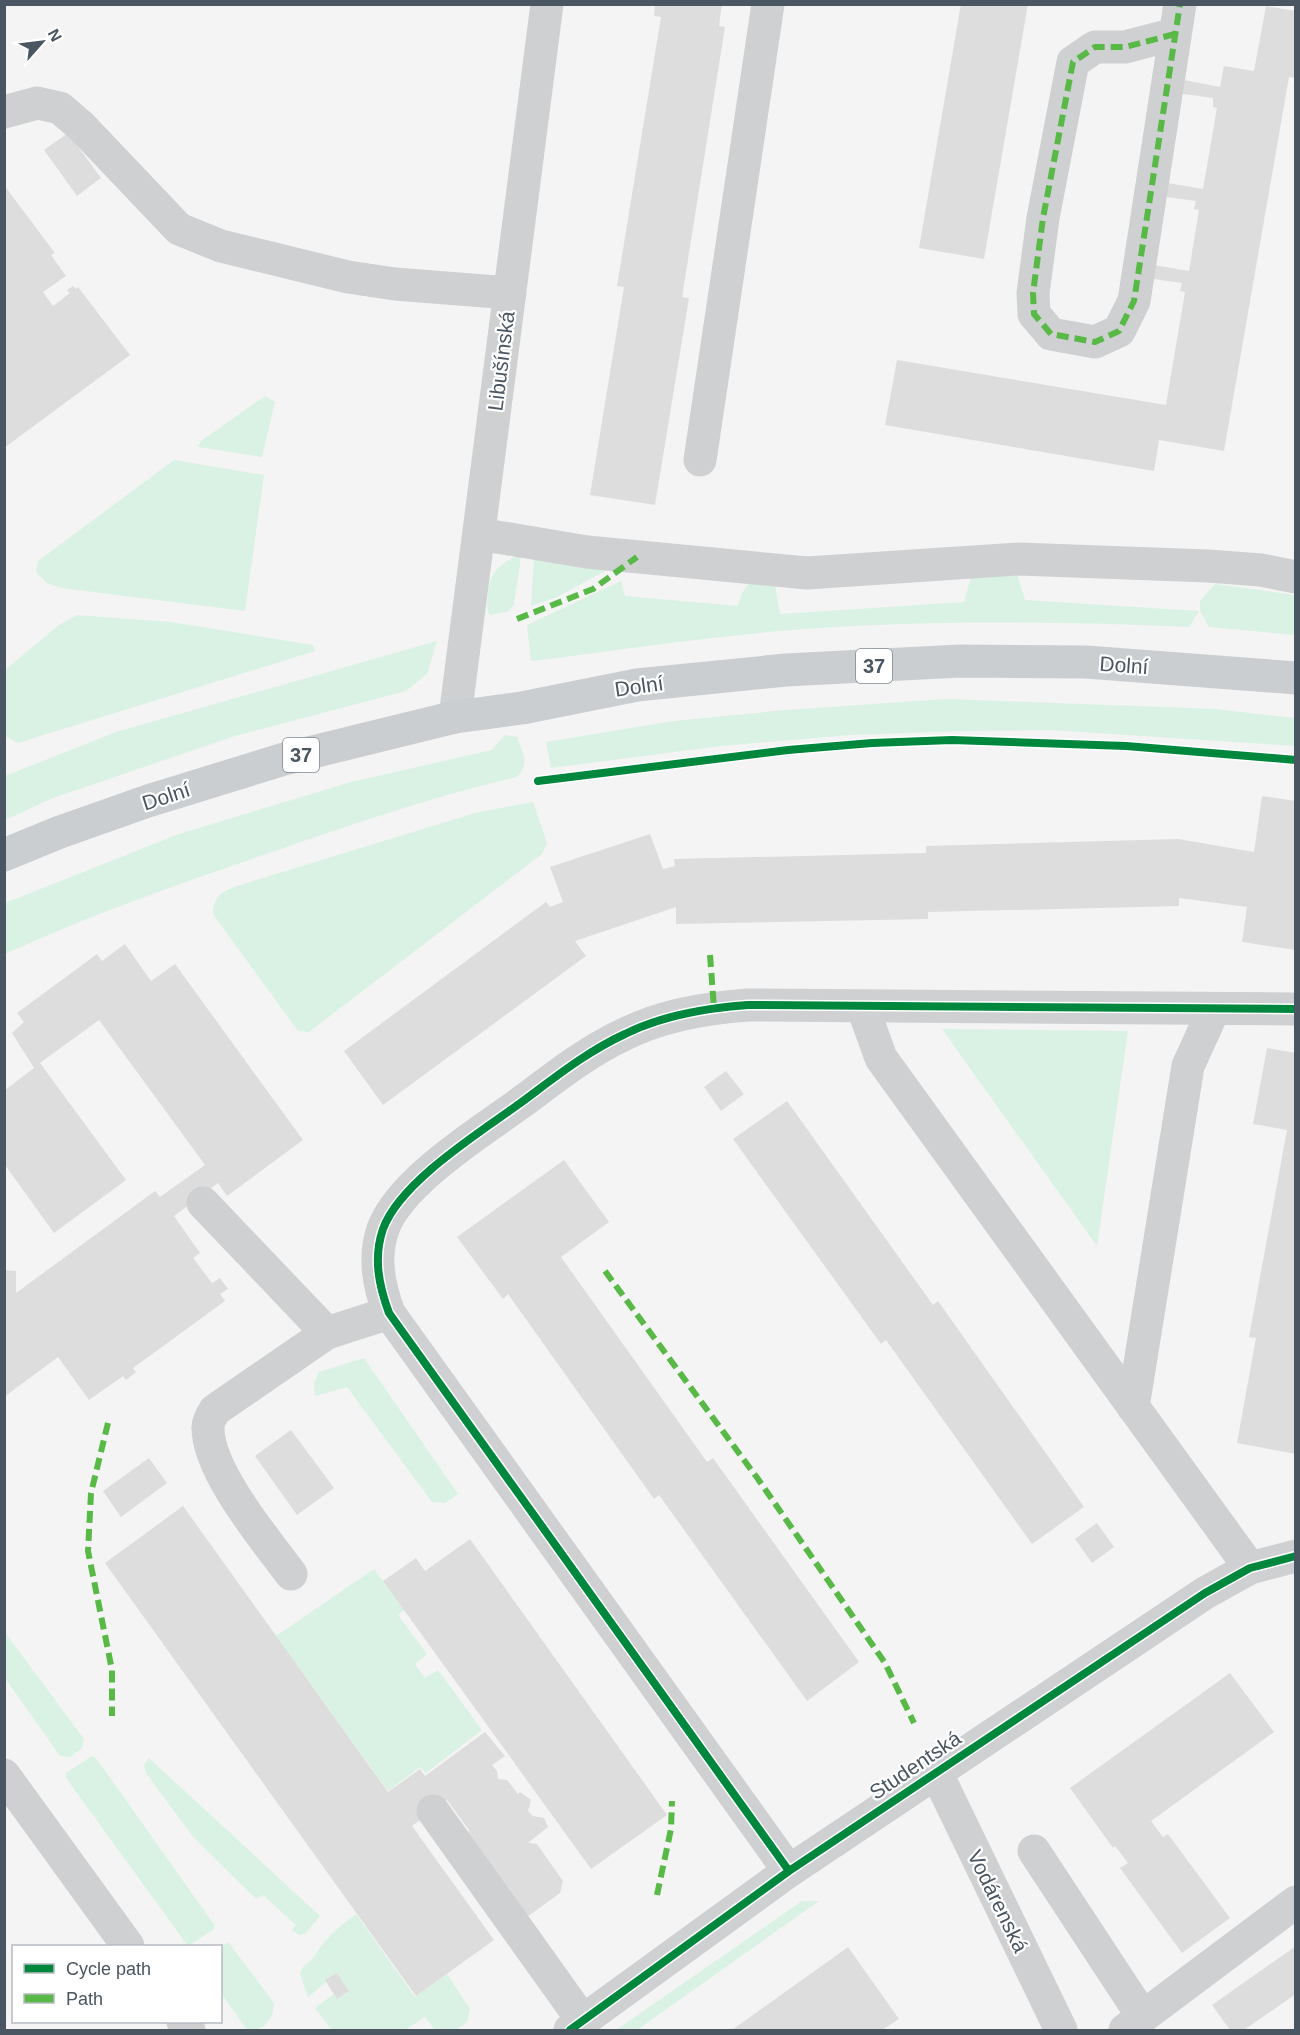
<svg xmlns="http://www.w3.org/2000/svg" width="1300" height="2035" font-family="Arial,sans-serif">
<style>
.green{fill:#d9f2e3}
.building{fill:#ddddde}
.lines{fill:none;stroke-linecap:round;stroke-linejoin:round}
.minor{stroke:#ced0d2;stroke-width:33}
.major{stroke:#caced1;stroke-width:33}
.quiet{stroke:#58b947;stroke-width:6;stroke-dasharray:12 6;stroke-linecap:butt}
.cycleway-casing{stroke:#fff;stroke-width:11}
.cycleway{stroke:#00873e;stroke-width:8}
.labels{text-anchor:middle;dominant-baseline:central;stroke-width:4.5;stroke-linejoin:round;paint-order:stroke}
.shield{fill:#fff;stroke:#808990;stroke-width:1.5}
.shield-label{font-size:20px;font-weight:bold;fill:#4a5661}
.street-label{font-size:21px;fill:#4a5661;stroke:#fff}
</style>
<rect width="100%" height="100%" fill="#f4f4f4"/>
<path class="green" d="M265,396L275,402L262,457L198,447L201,441Z
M174,460L264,475L245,611L61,588L47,583L36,572L38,561Z
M517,556L521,557L514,605L509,611L490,615C486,609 487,603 488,596C489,574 498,565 517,556Z
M534,559L611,568L557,597L531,606Z
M1017,574L1025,600L1199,611L1189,627C1052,621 916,620 780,631C697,638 614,651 531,661L527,625L621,581L625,596L738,606L742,593L752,579L775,585L780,614L964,602L971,577Z
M1215,584L1295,595V635L1209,627L1200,611V601Z
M77,615L171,622L313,645L315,651L18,743L5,736V670L59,625Z
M437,641L427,674L406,691L235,736L53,798L5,820V776L116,732Z
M946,699L1215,709L1295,718V746L1051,730L967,731L850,735L721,746L551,768L546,742L674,721L786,710Z
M505,735L517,737C522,751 531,766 516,777C434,796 353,824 272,852C182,883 92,914 5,954V903L179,834L351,782L492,750Z
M533,802L547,843L542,854L309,1032L298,1031L213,914C213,897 221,892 237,886L475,813Z
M942,1029L1128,1031L1097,1246Z
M364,1358L458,1494L445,1503L432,1502L347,1387L315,1396L314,1383L319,1372Z
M374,1569L404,1610L398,1615L427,1654L415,1664L425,1678L438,1670L482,1730L426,1773L420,1767L388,1791L276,1636Z
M4,1631L84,1739L82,1748L70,1757L60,1756L5,1678Z
M92,1756L96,1758L215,1926L213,1930L188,1946L66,1778V1773Z
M149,1758L320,1916L305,1934L299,1935L292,1930L296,1925L263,1895L256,1899L193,1837L146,1773L144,1765Z
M802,1901H819L637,2030H616Z
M356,1914L415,1997L447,1974L470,2009L467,2022L456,2030H435L425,2017L405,2030H332L315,2008L334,1994L337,1999L349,1991L337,1973L308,1997L300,1974C302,1964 310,1963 315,1955C326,1938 339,1926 356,1914Z
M229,1943L274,2003C273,2021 264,2031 247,2030L221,1993L220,1946H218Z"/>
<path class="building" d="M655,4H722L719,26L725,27L682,297L689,298L655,505L590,495L624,287L617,286L661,17L654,16Z
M961,4H1028L984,259L919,248Z
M1266,6L1296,11V78L1289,77L1224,451L1159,440L1154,471L885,425L897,360L1166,405L1185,292L1180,291L1182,283L1146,278L1148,264L1189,271L1199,210L1194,209L1196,201L1159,196L1162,182L1203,189L1217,108L1213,107V98L1177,93L1179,79L1220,87L1224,66L1254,71Z
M68,133L101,178L77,196L44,150Z
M4,185L55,253L51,255L66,276L43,292L53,306L70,293L67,290L73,286L76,289L78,287L130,355L4,448Z
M1262,796L1296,801V950L1242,942L1247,907L1179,898V906L928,912V919L676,924V907L575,941L586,956L383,1105L344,1051L546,902L550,907L563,902L550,867L650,834L663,869L675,866L674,859L926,853V846L1178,839L1254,852Z
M125,944L151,981L175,964L303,1140L227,1196L218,1183L174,1216L200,1253L193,1258L212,1283L220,1278L228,1289L220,1294L225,1301L133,1368L136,1372L126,1380L123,1376L89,1400L58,1357L4,1397V1270L16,1271V1293L155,1191L160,1197L205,1165L99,1020L40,1063L126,1180L54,1233L5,1165V1090L34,1068L12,1033L24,1022L17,1013L97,954L102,961Z
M1267,1048L1296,1053V1454L1237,1443L1256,1338L1249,1337L1287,1130L1253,1124Z
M726,1071L744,1094L721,1111L704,1087Z
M787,1101L933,1305L938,1301L1084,1507L1032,1544L886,1340L881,1344L733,1139Z
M564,1160L609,1222L561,1257L707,1462L713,1458L859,1662L807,1701L659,1495L654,1499L508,1294L503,1299L457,1237Z
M291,1430L334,1488L297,1515L255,1456Z
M149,1458L167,1483L121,1517L103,1491Z
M183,1506L388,1792L420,1769L425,1776L485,1732L505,1756L492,1765L497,1771L498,1779L507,1780L518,1794L520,1792L531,1800L528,1811L533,1816L544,1818L548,1827L528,1843L537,1844L563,1881L560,1893L520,1922L466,1847L469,1830L447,1800L412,1826L494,1940L416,1996L105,1563Z
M1097,1523L1114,1547L1092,1563L1075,1539Z
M470,1539L667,1815L591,1869L383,1581L416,1558L425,1571Z
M1230,1673L1274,1732L1151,1821L1163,1837L1168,1834L1230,1918L1182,1953L1120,1868L1128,1863L1115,1846L1113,1848L1070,1788Z
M1296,1946V1994L1244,2030H1230L1212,2005Z
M848,1947L899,2019L882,2030H732Z
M337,1973L349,1991L337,1999L325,1980Z"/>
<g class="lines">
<path class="minor" d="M1175,34L1125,47H1095L1073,62L1043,218L1033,293L1034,314L1051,334L1095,342L1119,331L1134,301L1180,4
M4,112L37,103L60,108L82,127L179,229L221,246L348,277L395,284L510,293
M700,460L768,4
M479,534L587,552L807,573L1019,559L1208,566L1261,570L1296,577
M455,717L547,4
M863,1008L881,1058L1250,1568
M203,1203L327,1333
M1133,1407L1188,1066L1214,1009
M291,1574C265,1539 207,1470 208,1427C208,1421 212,1415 215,1410L327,1333L389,1313
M936,1772L1061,2030
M4,1775L128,1946
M433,1811L583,2021
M1034,1851L1143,2017
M789,1871L389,1313C379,1286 373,1258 383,1229C400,1182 479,1133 519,1104C553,1079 586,1052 625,1034C663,1015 706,1008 748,1005L1296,1009
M183,2022L189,2030
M570,2030L789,1871L1205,1593L1250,1568L1296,1556
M1125,2030L1296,1902"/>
<path class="major" d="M4,855L60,832L148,801L284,759L455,717L522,708L637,685L786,670L960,661L1086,662L1296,678"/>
<path class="quiet" d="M1175,34L1125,47H1095L1073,62L1043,218L1033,293L1034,314L1051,334L1095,342L1119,331L1134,301L1180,4
M517,619L593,589L637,557
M710,955L714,1008
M605,1271L758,1479L885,1663L914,1723
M108,1423L91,1493L88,1551L112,1670V1716
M657,1895L671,1829L672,1801"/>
<defs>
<path id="cycleway" d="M538,781L788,750L872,743L952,740L1126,746L1296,760
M789,1871L389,1313C379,1286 373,1258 383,1229C400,1182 479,1133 519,1104C553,1079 586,1052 625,1034C663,1015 706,1008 748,1005L1296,1009
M570,2030L789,1871L1205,1593L1250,1568L1296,1556"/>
</defs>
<use href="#cycleway" class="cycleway-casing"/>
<use href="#cycleway" class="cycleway"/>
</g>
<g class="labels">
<g class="shield">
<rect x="856" y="649" width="36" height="34" rx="4.5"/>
<rect x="283" y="738" width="36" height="34" rx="4.5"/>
</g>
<g class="shield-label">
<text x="874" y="666">37</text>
<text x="301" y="755">37</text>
</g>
<g class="street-label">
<text transform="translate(501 361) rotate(-83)">Libušínská</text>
<text transform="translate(1124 665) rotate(4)">Dolní</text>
<text transform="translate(639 686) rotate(-8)">Dolní</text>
<text transform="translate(166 796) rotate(-18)">Dolní</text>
<text transform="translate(915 1765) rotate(-34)">Studentská</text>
<text transform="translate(998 1901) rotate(64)">Vodárenská</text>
</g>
</g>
<rect width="1300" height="2035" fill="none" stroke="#4a5661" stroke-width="12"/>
<rect x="12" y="1945" width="210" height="78" fill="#ffffff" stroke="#b7bbc0" stroke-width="1.5"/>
<rect x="24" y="1964" width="30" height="9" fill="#00873e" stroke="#b7bbc0" stroke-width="1.5"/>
<text x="66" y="1975" font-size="18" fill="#4a5661">Cycle path</text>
<rect x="24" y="1994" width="30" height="9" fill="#58b947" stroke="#b7bbc0" stroke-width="1.5"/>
<text x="66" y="2005" font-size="18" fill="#4a5661">Path</text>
<g transform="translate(42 42) rotate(62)" stroke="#ffffff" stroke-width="4.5" paint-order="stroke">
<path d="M0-4.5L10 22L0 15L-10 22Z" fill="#4a5661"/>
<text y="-9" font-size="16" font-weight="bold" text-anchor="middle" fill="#4a5661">N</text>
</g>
</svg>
